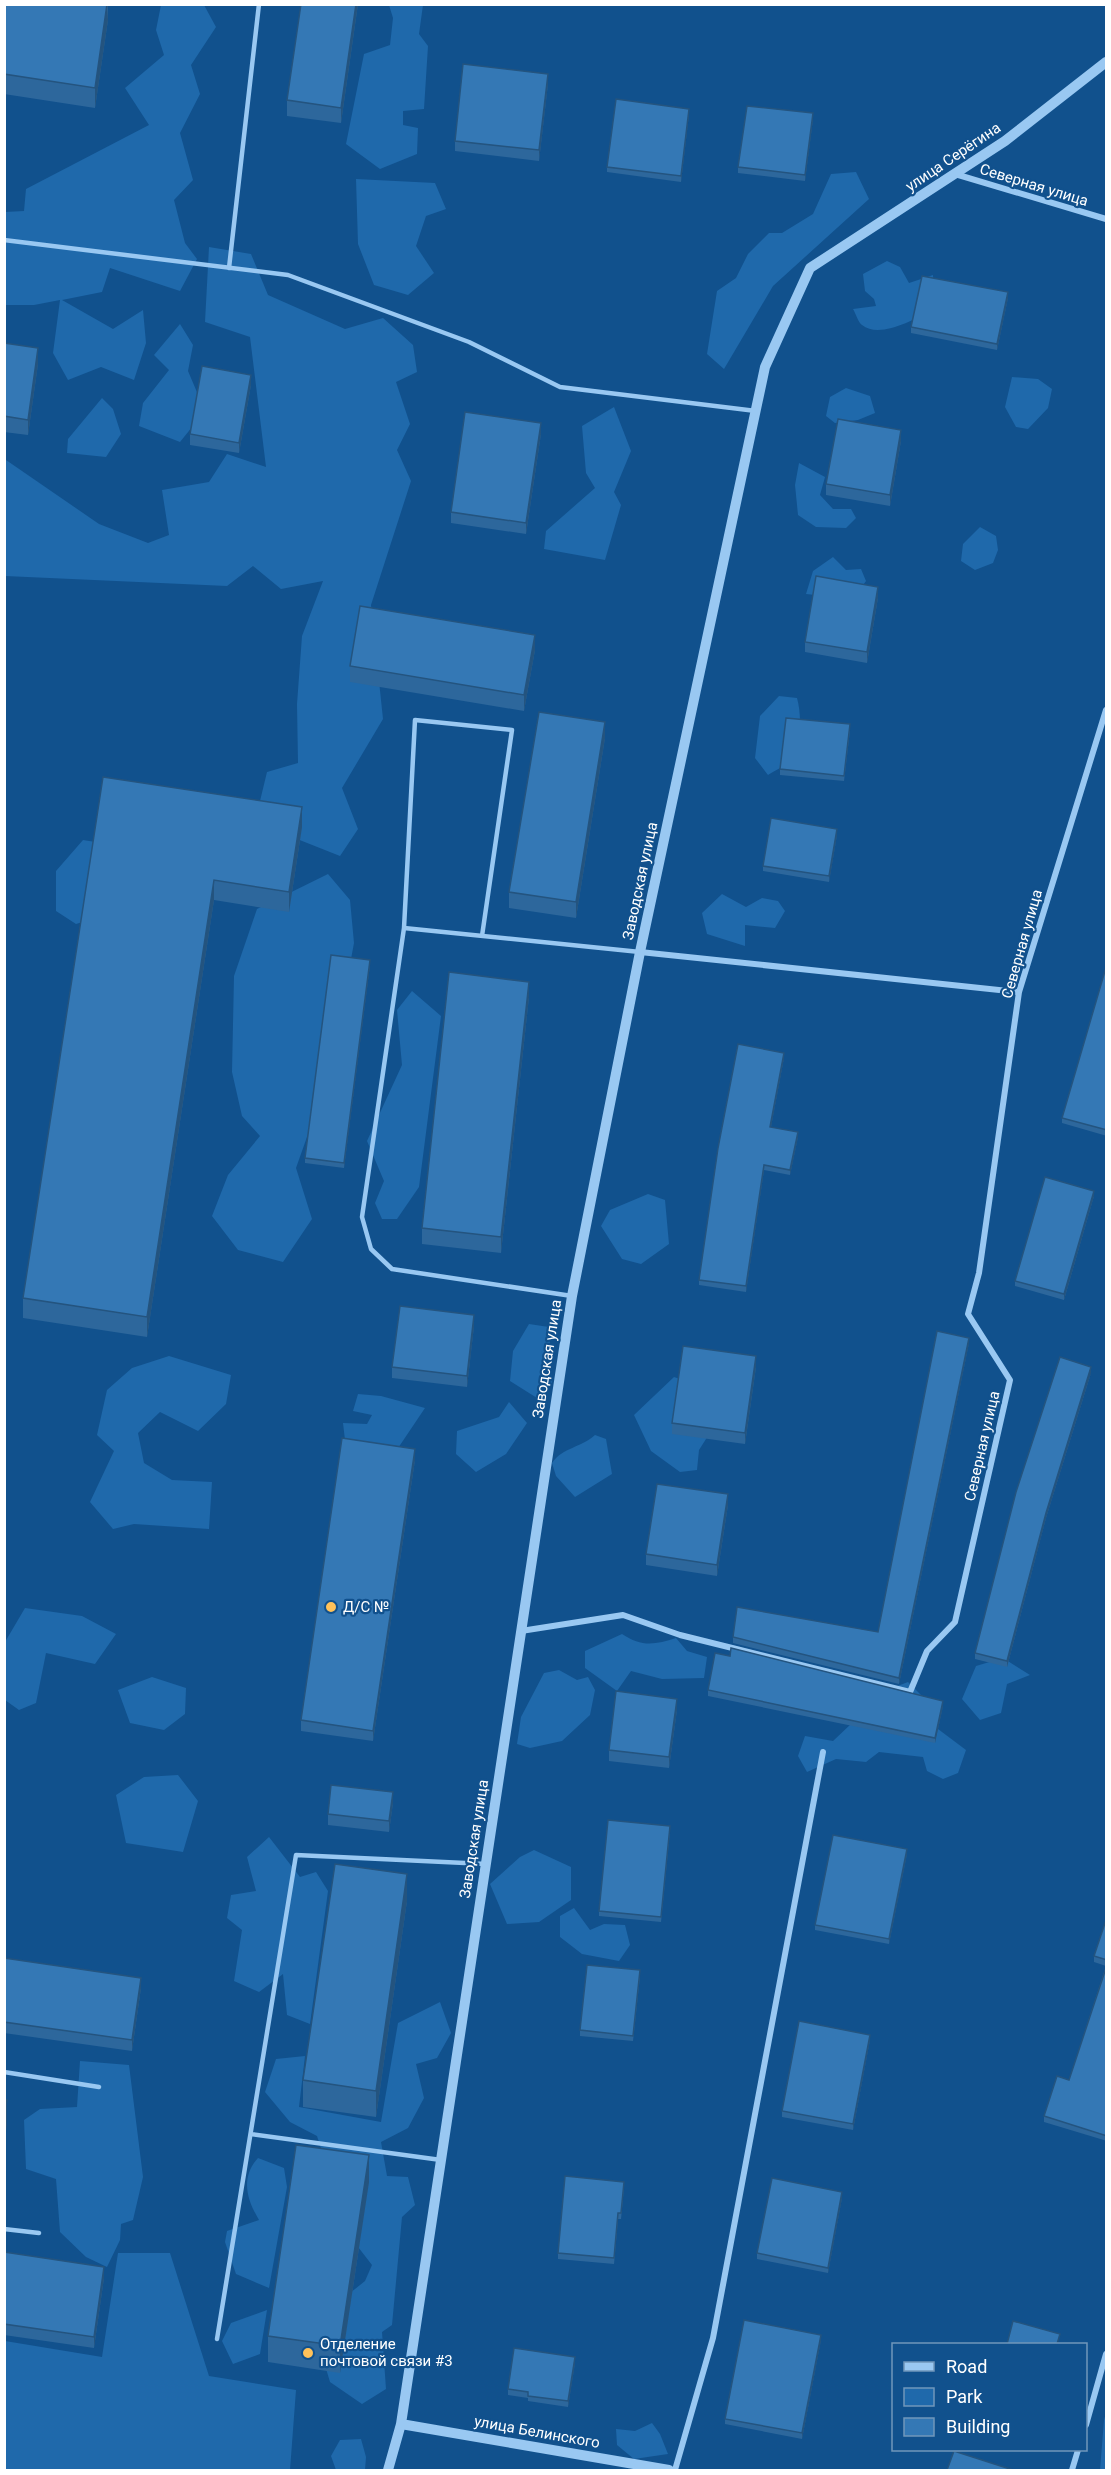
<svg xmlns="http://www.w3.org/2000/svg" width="1111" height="2475" font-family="Roboto,sans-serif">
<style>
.green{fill:#1f69ab}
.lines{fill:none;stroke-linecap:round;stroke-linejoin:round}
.service{stroke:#99c8f2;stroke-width:4.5}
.minor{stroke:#99c8f2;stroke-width:6}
.tertiary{stroke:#99c8f2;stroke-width:10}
.wall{fill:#2d679c}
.shaded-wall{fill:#24547f}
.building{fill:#3478b5;stroke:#24547f;stroke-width:1.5}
.poi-dot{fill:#ffc25a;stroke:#11518d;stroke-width:2}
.labels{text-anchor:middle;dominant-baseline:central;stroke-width:4.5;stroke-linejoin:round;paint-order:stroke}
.street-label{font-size:15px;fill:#fff;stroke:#11518d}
.poi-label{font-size:15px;fill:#fff;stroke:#11518d;text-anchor:start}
</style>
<rect width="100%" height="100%" fill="#11518d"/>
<path class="green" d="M161,5H204L216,27L191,65L200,94L180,133L193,180L174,200L185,243L197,259L180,291L110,268L102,292L62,300L113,329L143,310L146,343L134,380L101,367L68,380L53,353L60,300L34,305H5V212L24,211L26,189L149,125L125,88L164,55L156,30Z
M389,5H423L419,34L428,46L424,109L403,111V125L418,128L417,154L380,169L346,144L364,54L390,45L393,18Z
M856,172L869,199L773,286L724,369L707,354L717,291L736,278L748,254L769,233H782L813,214L831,174Z
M356,179L435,183L446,209L426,216L416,246L434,273L408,295L374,285L358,244Z
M209,247L251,254L268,295L345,329L383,318L413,345L417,372L396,382L410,424L397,450L411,481L371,605L383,719L342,788L358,829L340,856L287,835L260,801L267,772L298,763L297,704L302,636L323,581L281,589L253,566L227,586L5,576L6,460L99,524L148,543L169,535L162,490L209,482L227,454L266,467L250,337L205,322Z
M887,261L900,267L909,283L933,275L934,296L929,312C913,320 879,339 862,325C858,322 856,314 853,309L876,306L874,299L865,291L863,274Z
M180,324L193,345L188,371L205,411L180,442L139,426L143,403L169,370L154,355Z
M1012,377L1038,379L1052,389L1048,408L1028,429L1016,427L1005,407Z
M846,388L870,396L875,413L858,420L835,423L826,416L830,397Z
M102,398L113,409L121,434L106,457L67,453L68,439Z
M614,407L631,451L614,492L621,505L605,560L544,549L546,531L595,488L586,473L582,426Z
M799,463L825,477L820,495L833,509H851L856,518L846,528L816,527L798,515L795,485Z
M980,527L996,536L998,550L993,563L975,570L961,561L963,544Z
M833,557L846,570L861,569L866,581L853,599L806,594L813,571Z
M779,696L797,698C802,716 802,746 788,762C783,767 774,771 768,775L755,758L760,716Z
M83,840L114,845L106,915L76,924L56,911V871Z
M328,874L350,900L354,943L330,1072L296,1168L312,1219L283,1262L238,1250L212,1216L228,1175L260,1136L242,1116L232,1072L234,976L257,909Z
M722,894L746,907L762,898L778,901L785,911L775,928L745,925V946L707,934L702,913Z
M412,991L441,1016L419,1187L397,1219H382L375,1203L384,1181L367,1141L402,1065L397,1010Z
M648,1194L665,1200L669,1244L641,1264L622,1259L601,1226L610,1210Z
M529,1324L549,1327L552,1385L537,1398L510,1381L513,1351Z
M169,1356L231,1375L226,1404L198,1431L160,1412L138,1433L144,1463L172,1480L212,1482L209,1529L134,1524L113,1529L90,1502L114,1451L97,1435L107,1390L132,1368Z
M674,1377L695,1384L713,1428L699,1450L697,1470L680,1472L651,1451L634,1415Z
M358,1394L381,1396L425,1408L388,1463L347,1457L343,1423L367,1424L372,1415L353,1411Z
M509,1402L527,1423L506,1454L476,1472L456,1454L457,1431L499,1417Z
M595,1435L606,1439L612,1474L575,1497L556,1476L552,1463C563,1447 581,1448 595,1435Z
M25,1608L82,1616L116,1634L95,1664L46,1653L36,1703L19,1710L5,1700V1642Z
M622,1634C641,1647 655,1645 676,1638L687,1651L707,1657L704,1678L662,1679L631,1671L617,1691L585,1668V1651Z
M1003,1658L1030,1675L1007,1684L1001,1713L980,1720L962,1699L976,1666Z
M559,1670L577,1680L588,1677L595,1690L590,1715L562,1741L530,1748L517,1744L521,1717L544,1673Z
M152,1677L186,1688L185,1714L164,1730L130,1723L118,1690Z
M908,1682L925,1699L930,1723L966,1750L958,1773L943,1779L927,1771L923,1757L879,1752L866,1762L836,1759L807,1772L798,1756L805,1736L833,1741L887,1690Z
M178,1775L198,1801L183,1852L126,1843L116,1795L144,1777Z
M269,1837L300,1877L316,1872L328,1891L310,2024L287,2015L283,1974L259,1992L234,1981L242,1930L227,1918L231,1895L256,1891L247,1857Z
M534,1850L571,1867V1900L539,1922L507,1924L490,1884L520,1857Z
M574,1908L590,1930L604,1924L625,1925L630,1945L619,1961L582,1954L560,1937V1916Z
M440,2002L451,2033L437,2058L416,2064L424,2098L408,2128L381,2142L387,2176L408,2177L415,2205L402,2217L392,2325L382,2332L386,2389L362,2404L330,2382L322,2355L345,2297L365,2281L372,2265L348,2234L317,2136L290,2122L265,2092L276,2059L305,2056L299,2107L381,2122L398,2023Z
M80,2061L129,2065L143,2177L133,2220L121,2224L120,2240L107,2267L86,2257L60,2232L56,2179L26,2169L24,2120L40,2109L77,2107Z
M258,2158L284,2168L287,2187L269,2288L236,2274L225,2242L227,2231L259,2220C247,2200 240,2178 258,2158Z
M118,2253H170L209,2376L296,2390L290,2470H5V2341L102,2357Z
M267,2310L260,2354L233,2364L222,2341L231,2323Z
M1106,2413V2470H1100L1104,2420Z
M652,2423L660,2434L668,2454L634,2459L617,2445L616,2429L635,2431Z
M361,2439L366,2457L365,2470H336L331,2456L340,2440Z"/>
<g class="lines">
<path class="service" d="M4,240L288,275L469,342L560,387L756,411
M229,268L259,4
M404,928L415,720L512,730L482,936
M572,1296L392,1269L371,1249L362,1217L404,928L640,952
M4,2072L99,2087
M251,2134L441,2160
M4,2229L39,2233
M217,2339L296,1855L486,1864"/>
<path class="minor" d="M955,174L1106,219
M640,952L1019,992
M521,1631L623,1615L680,1635L910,1692L927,1651L955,1622L1010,1380L968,1314L979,1273L1019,992L1106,710
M1086,2425L1106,2354
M675,2470L713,2338L823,1752
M1072,2470L1078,2450"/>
<path class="tertiary" d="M401,2424L669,2470
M388,2470L401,2424L572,1296L640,952L765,367L810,268L1005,141L1106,62"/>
</g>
<path class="wall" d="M4,4H108V20L95,108L4,94Z
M301,4H358L341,123L287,116V100Z
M548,84L539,161L455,151V141Z
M689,114L681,182L607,172V167Z
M813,119L805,181L738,173V167Z
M1008,298L997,350L911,333V327Z
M4,343L38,364L28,435L4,432Z
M251,385L239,453L190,445V434Z
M541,434L526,534L451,523V512Z
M901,441L890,506L826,495V484Z
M878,598L867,663L805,652V642Z
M535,650L524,711L350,682V666Z
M850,730L844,781L780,775V769Z
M605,738L576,918L509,908V892Z
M103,777L302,827L289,912L214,900L147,1337L23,1318V1298Z
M837,835L829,882L763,871V866Z
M1107,964V1136L1062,1123V1118Z
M370,965L344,1168L305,1163V1158Z
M529,997L501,1253L422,1244V1228Z
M784,1058L771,1127L798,1137L790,1175L764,1170L746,1292L699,1285V1280Z
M1094,1196L1064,1300L1015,1286V1281Z
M474,1326L467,1387L392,1378V1367Z
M969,1343L899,1684L733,1643V1637L878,1632Z
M756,1367L745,1444L672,1434V1423Z
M1091,1373L1046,1518L1007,1667L975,1659V1653Z
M415,1460L373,1741L301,1731V1720Z
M728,1505L717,1576L646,1565V1554Z
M708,1690L943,1706L935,1743L708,1696Z
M677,1710L669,1768L609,1761V1750Z
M393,1803L389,1832L328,1825V1814Z
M670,1831L661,1922L599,1916V1911Z
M907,1854L889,1944L815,1930V1925Z
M407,1901L376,2117L303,2107V2080Z
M1107,1920V2141L1044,2122V2116L1069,2080L1106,1966L1094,1962V1956Z
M4,1958L141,1988L132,2051L4,2033Z
M640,1976L633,2041L580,2036V2030Z
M870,2040L853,2130L782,2117V2111Z
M369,2182L340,2373L268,2362V2336Z
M624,2187L621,2219H618L614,2264L558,2259V2253Z
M842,2198L828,2273L757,2259V2253Z
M4,2252L104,2278L94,2348L4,2335Z
M821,2340L802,2439L725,2424V2419Z
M575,2363L568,2407L528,2401V2398L508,2395V2389Z"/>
<path class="shaded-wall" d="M107,4L108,20L95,108V88Z
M356,4H358L341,123V108Z
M548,74V84L539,161V150Z
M689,109V114L681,182V176Z
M813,113V119L805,181V175Z
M1008,292V298L997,350V344Z
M38,348V364L28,435V420Z
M251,375V385L239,453V443Z
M541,423V434L526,534V523Z
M901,430V441L890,506V495Z
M878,587V598L867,663V652Z
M535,635V650L524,711V695Z
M605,722V738L576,918V902Z
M302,807V827L289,912V892Z
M837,829V835L829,882V876Z
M214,880V900L147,1337V1317Z
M370,960V965L344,1168V1163Z
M529,982V997L501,1253V1237Z
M784,1053V1058L770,1132V1127Z
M798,1132V1137L790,1175V1170Z
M764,1165V1170L746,1292V1286Z
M1094,1191V1196L1064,1300V1294Z
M474,1315V1326L467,1387V1376Z
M969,1338V1343L899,1684V1678Z
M756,1356V1367L745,1444V1433Z
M1091,1367V1373L1046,1518L1007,1667V1661L1046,1513Z
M415,1449V1460L373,1741V1731Z
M728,1494V1505L717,1576V1565Z
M677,1699V1710L669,1768V1757Z
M943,1701V1706L935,1743V1738Z
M393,1792V1803L389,1832V1821Z
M907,1849V1854L889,1944V1939Z
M407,1874V1901L376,2117V2091Z
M141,1978V1988L132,2051V2040Z
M870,2035V2040L853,2130V2124Z
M7,2100V2126L4,2143V2117Z
M369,2155V2182L340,2373V2346Z
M842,2192V2198L828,2273V2268Z
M104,2267V2278L94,2348V2337Z
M821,2335V2340L802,2439V2433Z
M575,2357V2363L568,2407V2401Z"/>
<path class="building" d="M4,4H107L95,88L4,74Z
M301,4H356L341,108L287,100Z
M463,64L548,74L539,150L455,141Z
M616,99L689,109L681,176L607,167Z
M747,106L813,113L805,175L738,167Z
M922,276L1008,292L997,344L911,327Z
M4,343L38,348L28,420L4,416Z
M202,366L251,375L239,443L190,434Z
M465,412L541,423L526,523L451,512Z
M838,419L901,430L890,495L826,484Z
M816,576L878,587L867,652L805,642Z
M360,606L535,635L524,695L350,666Z
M539,712L605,722L576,902L509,892Z
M786,718L850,724L844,776L780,769Z
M103,777L302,807L289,892L214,880L147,1317L23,1298Z
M771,818L837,829L829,876L763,866Z
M331,955L370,960L344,1163L305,1158Z
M1107,964V1130L1062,1118Z
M449,972L529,982L501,1237L422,1228Z
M738,1044L784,1053L770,1127L798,1132L790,1170L764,1165L746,1286L699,1280L718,1148Z
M1045,1177L1094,1191L1064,1294L1015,1281Z
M400,1306L474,1315L467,1376L392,1367Z
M937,1331L969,1338L899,1678L733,1637L737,1607L878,1632Z
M683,1346L756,1356L745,1433L672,1423Z
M1060,1357L1091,1367L1046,1513L1007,1661L975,1653L1016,1492Z
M342,1438L415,1449L373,1731L301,1720Z
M657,1484L728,1494L717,1565L646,1554Z
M731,1648L943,1701L935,1738L708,1690L715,1653L730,1656Z
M616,1691L677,1699L669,1757L609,1750Z
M331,1785L393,1792L389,1821L328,1814Z
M608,1820L670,1826L661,1917L599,1911Z
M833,1835L907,1849L889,1939L815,1925Z
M335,1864L407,1874L376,2091L303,2080Z
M1106,1920H1107V1960L1094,1956Z
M4,1958L141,1978L132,2040L4,2022Z
M587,1965L640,1970L633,2036L580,2030Z
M1107,1965V2136L1044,2116L1057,2076L1069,2080Z
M799,2021L870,2035L853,2124L782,2111Z
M4,2100H7L4,2117Z
M296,2145L369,2155L340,2346L268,2336Z
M565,2176L624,2182L621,2213H618L614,2258L558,2253Z
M772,2178L842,2192L828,2268L757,2253Z
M4,2252L104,2267L94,2337L4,2324Z
M744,2320L821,2335L802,2433L725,2419Z
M1013,2321L1060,2334L1057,2344H1007Z
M514,2348L575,2357L568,2401L528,2396V2392L508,2389Z
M954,2451L1013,2470H947Z"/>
<g class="poi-dot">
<circle cx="331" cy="1607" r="6"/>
<circle cx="308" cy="2353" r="6"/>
</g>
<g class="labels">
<g class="street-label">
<text transform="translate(953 157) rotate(-34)">улица Серёгина</text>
<text transform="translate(1034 185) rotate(17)">Северная улица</text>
<text transform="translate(640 881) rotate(-78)">Заводская улица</text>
<text transform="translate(1022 944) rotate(-74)">Северная улица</text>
<text transform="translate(547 1359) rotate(-81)">Заводская улица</text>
<text transform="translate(982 1446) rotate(-77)">Северная улица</text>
<text transform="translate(474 1839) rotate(-81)">Заводская улица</text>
<text transform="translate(537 2432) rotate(10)">улица Белинского</text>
</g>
<g class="poi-label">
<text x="343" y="1607">Д/С №</text>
<text x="320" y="2344">Отделение<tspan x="320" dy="17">почтовой связи #3</tspan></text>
</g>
</g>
<rect width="1111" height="2475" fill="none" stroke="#ffffff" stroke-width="12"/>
<rect x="892" y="2343" width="195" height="108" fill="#11518d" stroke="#7097bb" stroke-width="1.5"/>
<rect x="904" y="2362" width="30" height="9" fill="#99c8f2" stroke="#7097bb" stroke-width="1.5"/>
<text x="946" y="2373" font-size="18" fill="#ffffff">Road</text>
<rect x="904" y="2388" width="30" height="18" fill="#1f69ab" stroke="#7097bb" stroke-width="1.5"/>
<text x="946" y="2403" font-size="18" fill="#ffffff">Park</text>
<rect x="904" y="2418" width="30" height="18" fill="#3478b5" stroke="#7097bb" stroke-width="1.5"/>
<text x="946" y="2433" font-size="18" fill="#ffffff">Building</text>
</svg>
